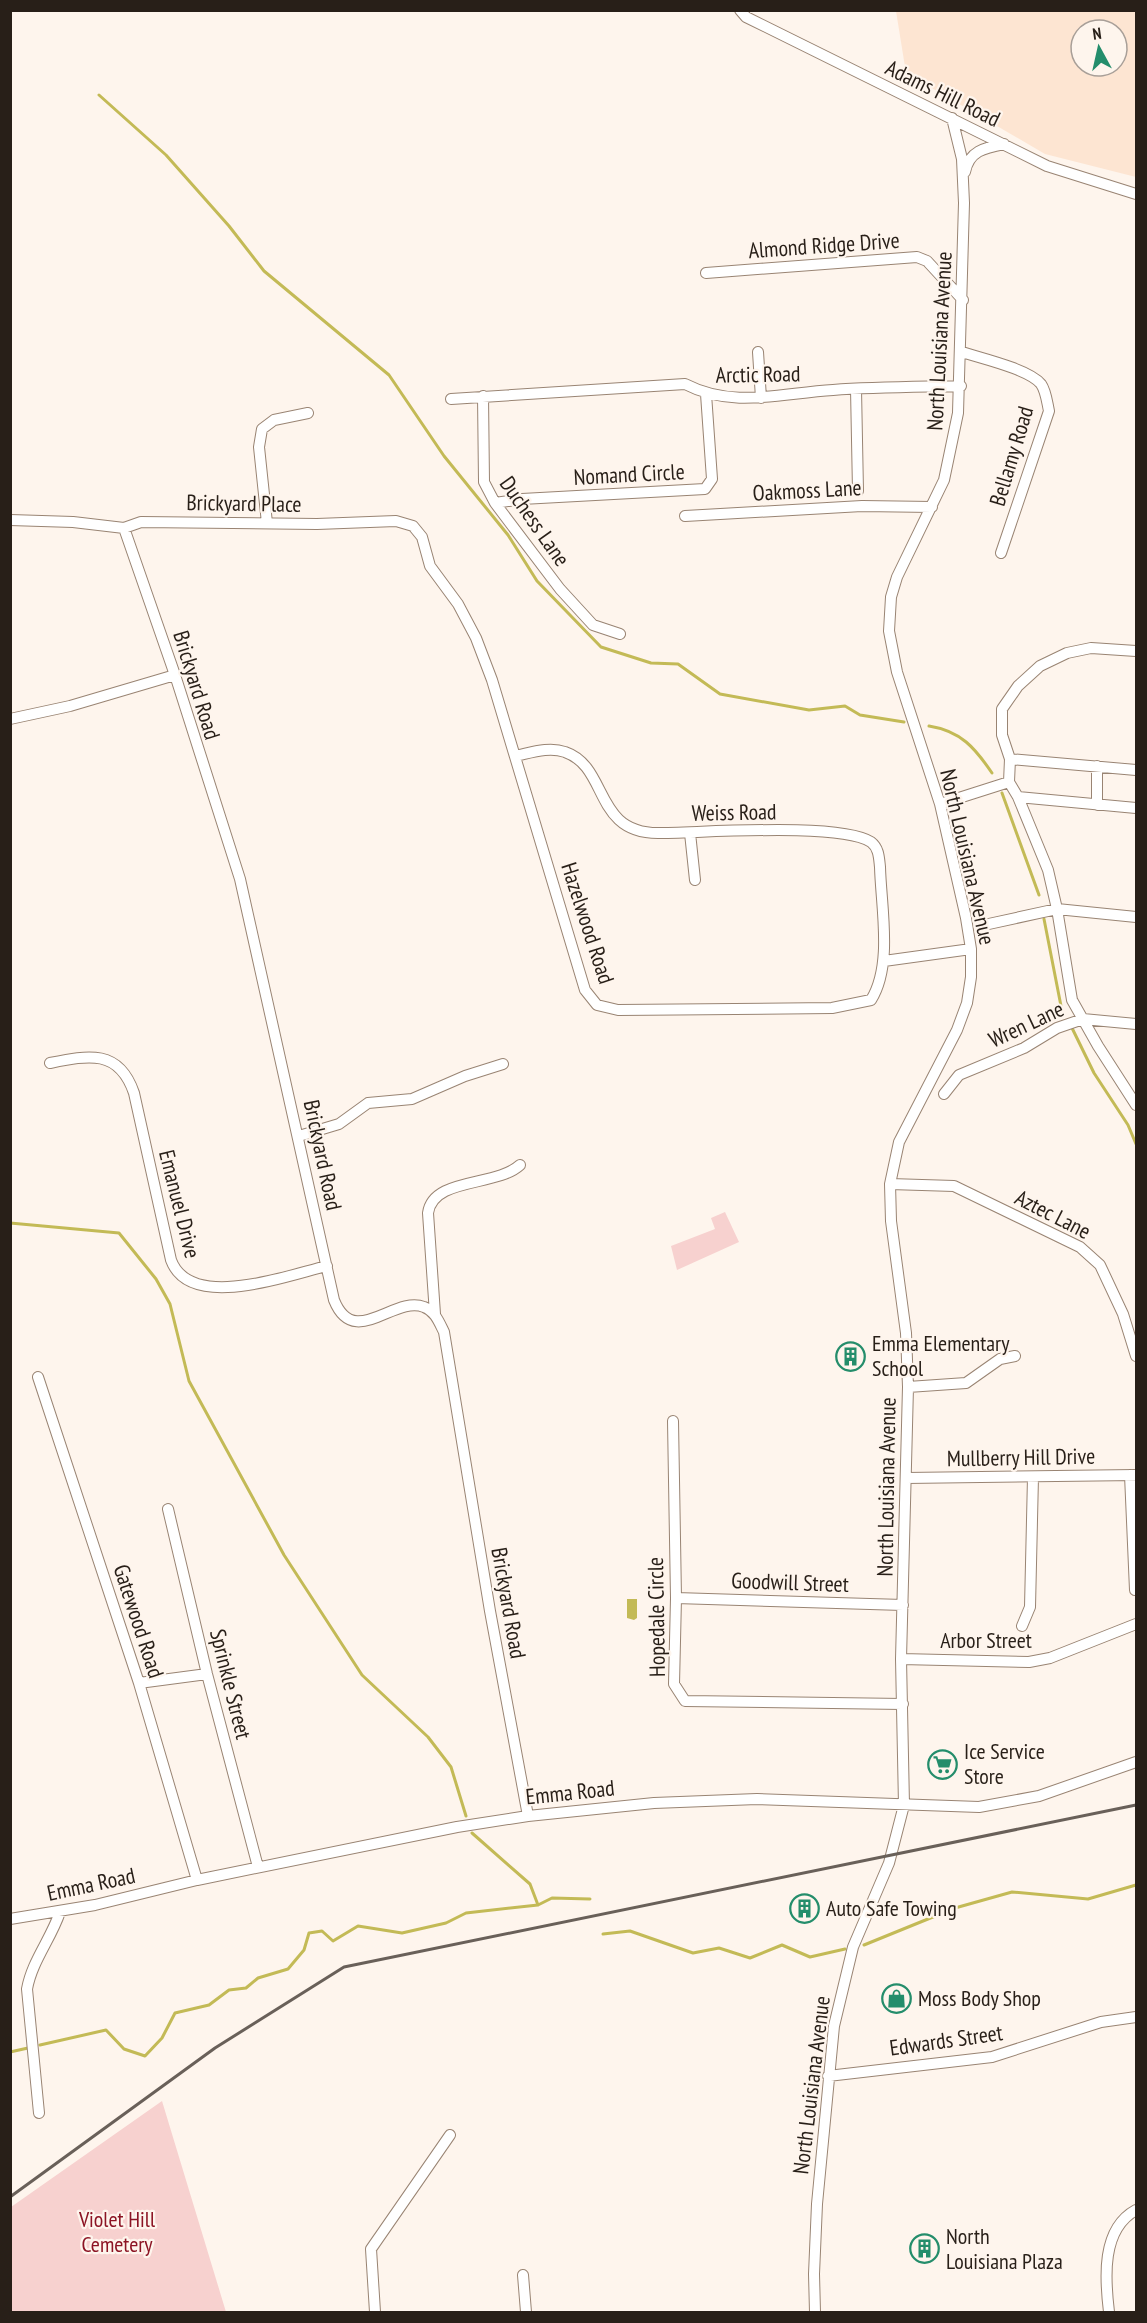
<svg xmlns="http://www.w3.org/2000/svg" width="1147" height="2323" font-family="'PT Sans Narrow',sans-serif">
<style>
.built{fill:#fde5d2;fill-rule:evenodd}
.green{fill:#f7d1cf}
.water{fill:#c3ba56}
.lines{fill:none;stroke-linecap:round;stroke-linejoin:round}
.stream{stroke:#c3ba56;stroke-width:3}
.minor-casing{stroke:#998473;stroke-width:12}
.minor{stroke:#fff;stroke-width:10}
.rail{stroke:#696059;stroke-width:3}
.labels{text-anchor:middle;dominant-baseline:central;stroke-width:4.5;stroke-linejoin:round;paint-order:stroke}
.street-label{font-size:22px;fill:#281f18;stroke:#fef5ed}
.poi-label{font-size:22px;fill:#281f18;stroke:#fef5ed;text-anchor:start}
.park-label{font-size:22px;fill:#8c1424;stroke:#fef5ed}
</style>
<rect width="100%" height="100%" fill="#fef5ed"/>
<path class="built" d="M896,11H1136V177L1045,154L906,73ZM1081,30H1117V66H1081Z"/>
<path class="green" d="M725,1212L739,1242L677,1270L671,1246L715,1229L711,1218Z
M162,2101L226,2312H11V2207Z"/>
<path class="water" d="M627,1599H637V1618L634,1620L627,1618Z"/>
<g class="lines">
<path class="stream" d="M99,95L166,155L229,226L264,271L389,375L444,456L508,535L537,581L601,647L651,663L678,664L720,694L809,710L845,706L860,715L904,722
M929,726C961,731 975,748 992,773
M1002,793L1039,895
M1044,919L1061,1006
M1072,1028L1094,1073L1128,1125L1136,1144
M10,1223L119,1233L156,1279L170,1304L189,1381L284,1555L362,1675L428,1737L451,1767L466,1816
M472,1833L530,1884L538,1905
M603,1934L630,1931L693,1953L719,1948L750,1958L782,1945L810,1957L845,1949
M864,1945L955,1908L1012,1892L1088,1899L1136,1885
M40,2045L106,2030L124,2049L145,2056L162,2038L175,2013L209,2005L229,1990L246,1988L258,1978L288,1969L304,1950L309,1933L322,1931L333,1941L358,1926L402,1933L446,1923L466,1913L538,1905L552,1898L590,1899
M10,2052L28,2048"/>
<defs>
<path id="minor" d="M740,10L746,17L1047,166L1136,194
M965,172C969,151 984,148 1004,144
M706,273L917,257L927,261L963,300
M758,352L761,398
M962,352C980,358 1029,369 1041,384C1046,391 1047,402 1049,411L1001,553
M856,389L858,491
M483,396L484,482L495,503L560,589L593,625L620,634
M451,399L685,384C733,409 781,393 833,390C875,387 918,387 961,386
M495,503L522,499L705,489L712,479L706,394
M685,516L862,506L932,507
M10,520L73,522L124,528L141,522L317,524L396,521L413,526L422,537L430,566L458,604L476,638L492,680L585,990L597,1005L618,1010L832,1008L871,1000C893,965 881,907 880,867C879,858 879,848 871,842C840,822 701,833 658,833C593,833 609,767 565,752C549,746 530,753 515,756
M267,523L259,447L262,429L274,420L308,413
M124,528L175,675L240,879L334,1300C354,1350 394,1295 424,1307C435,1311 439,1322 444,1332L490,1611L528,1816
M1136,651L1091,648L1067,653L1040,666L1018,686L1002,709V735L1010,759L1009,782L1018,797L1048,870L1057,909L1072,1000L1098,1046L1136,1105
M10,719L70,706L175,675
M1010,759L1136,770
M1018,797L1136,808
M940,804L1009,782
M1097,805V766
M690,833L695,880
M984,925L1057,909L1136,917
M884,961L971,949
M50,1063C89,1055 119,1049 134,1093L171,1260C190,1312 288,1275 327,1266
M944,1094L959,1075L1024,1048L1057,1028L1083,1019L1136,1024
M299,1136L339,1124L368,1103L412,1099L465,1076L503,1064
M890,1184L954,1186L1080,1247L1100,1265L1123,1314L1136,1356
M435,1314L428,1213C433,1177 496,1187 520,1165
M38,1377L139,1683L197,1880
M908,1387L966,1383L1000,1359L1015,1356
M673,1421L676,1598L674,1684L685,1701L903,1704
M1130,1475L1135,1590
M906,1478L1136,1475
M168,1509L207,1674L258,1867
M676,1598L903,1605
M1022,1626L1030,1607L1033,1477
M901,1659L1029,1662L1050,1658L1136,1624
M139,1683L207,1674
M10,1919L95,1905L197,1880L457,1827L528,1816L654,1803L757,1799L979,1807L1039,1796L1136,1762
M828,2076L992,2057L1101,2022L1136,2017
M39,2113L27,1989C32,1961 51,1939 60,1912
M523,2275L526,2312
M375,2312L371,2249L450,2135
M815,2312L814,2274L817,2204L834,2026L853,1947L889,1863L904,1805L901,1659L908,1387L906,1333L891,1221L890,1184L899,1142L957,1030L967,1003L971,977V949L966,918L940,804L897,672L889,631L891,597L897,577L944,480L958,413L964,203L962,159L952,118
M1109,2312C1105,2279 1101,2229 1136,2210"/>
</defs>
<use href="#minor" class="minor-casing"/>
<use href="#minor" class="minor"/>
<path class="rail" d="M10,2197L215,2048L344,1967L1136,1805"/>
</g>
<defs>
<symbol id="building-ring" viewBox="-11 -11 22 22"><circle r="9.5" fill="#fef5ed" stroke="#248d6b" stroke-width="1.5"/><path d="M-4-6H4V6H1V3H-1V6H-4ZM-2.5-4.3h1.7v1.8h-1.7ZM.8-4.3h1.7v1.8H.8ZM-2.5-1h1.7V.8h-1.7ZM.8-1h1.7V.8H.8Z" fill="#248d6b"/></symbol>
<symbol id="supermarket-ring" viewBox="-11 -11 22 22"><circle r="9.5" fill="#fef5ed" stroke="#248d6b" stroke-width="1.5"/><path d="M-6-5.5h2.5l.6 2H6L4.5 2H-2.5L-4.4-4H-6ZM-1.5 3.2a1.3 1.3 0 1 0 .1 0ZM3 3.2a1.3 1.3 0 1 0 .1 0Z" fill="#248d6b"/></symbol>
<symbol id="shop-ring" viewBox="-11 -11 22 22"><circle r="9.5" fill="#fef5ed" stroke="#248d6b" stroke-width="1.5"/><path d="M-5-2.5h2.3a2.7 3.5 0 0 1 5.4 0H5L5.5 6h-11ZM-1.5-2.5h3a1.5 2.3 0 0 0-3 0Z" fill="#248d6b"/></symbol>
</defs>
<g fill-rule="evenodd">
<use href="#building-ring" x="834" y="1340" width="33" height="33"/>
<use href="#supermarket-ring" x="926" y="1748" width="33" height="33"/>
<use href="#building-ring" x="788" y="1892" width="33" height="33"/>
<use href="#shop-ring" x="880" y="1982" width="33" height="33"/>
<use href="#building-ring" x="908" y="2232" width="33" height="33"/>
</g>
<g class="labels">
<g class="street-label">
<text transform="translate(943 93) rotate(26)">Adams Hill Road</text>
<text transform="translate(824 245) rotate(-4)">Almond Ridge Drive</text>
<text transform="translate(939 341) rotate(-87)">North Louisiana Avenue</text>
<text transform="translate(758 374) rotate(-1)">Arctic Road</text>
<text transform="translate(1011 456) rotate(-73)">Bellamy Road</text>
<text transform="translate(629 474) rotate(-3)">Nomand Circle</text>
<text transform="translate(807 490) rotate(-3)">Oakmoss Lane</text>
<text transform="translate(244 503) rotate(1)">Brickyard Place</text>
<text transform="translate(535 521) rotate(55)">Duchess Lane</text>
<text transform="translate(197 685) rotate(73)">Brickyard Road</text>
<text transform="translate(734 812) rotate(-1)">Weiss Road</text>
<text transform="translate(968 857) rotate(77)">North Louisiana Avenue</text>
<text transform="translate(588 923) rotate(72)">Hazelwood Road</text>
<text transform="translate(1026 1024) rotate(-25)">Wren Lane</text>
<text transform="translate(323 1155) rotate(78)">Brickyard Road</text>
<text transform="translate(180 1204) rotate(76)">Emanuel Drive</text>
<text transform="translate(1053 1214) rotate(27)">Aztec Lane</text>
<text transform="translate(1021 1457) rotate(-1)">Mullberry Hill Drive</text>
<text transform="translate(886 1487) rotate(-89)">North Louisiana Avenue</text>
<text transform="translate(790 1582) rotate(2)">Goodwill Street</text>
<text transform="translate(509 1603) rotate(80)">Brickyard Road</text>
<text transform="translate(656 1617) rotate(-91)">Hopedale Circle</text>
<text transform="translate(139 1621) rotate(72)">Gatewood Road</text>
<text x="986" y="1640">Arbor Street</text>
<text transform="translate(231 1684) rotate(76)">Sprinkle Street</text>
<text transform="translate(570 1792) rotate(-6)">Emma Road</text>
<text transform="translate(91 1884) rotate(-12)">Emma Road</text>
<text transform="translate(946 2040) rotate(-8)">Edwards Street</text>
<text transform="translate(811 2085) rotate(-83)">North Louisiana Avenue</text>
</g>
<g class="poi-label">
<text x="872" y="1343">Emma Elementary<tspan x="872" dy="25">School</tspan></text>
<text x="964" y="1751">Ice Service<tspan x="964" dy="25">Store</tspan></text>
<text x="826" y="1908">Auto Safe Towing</text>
<text x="918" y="1998">Moss Body Shop</text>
<text x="946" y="2236">North<tspan x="946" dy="25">Louisiana Plaza</tspan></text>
</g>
<g class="park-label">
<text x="117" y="2219">Violet Hill<tspan x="117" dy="25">Cemetery</tspan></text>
</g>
</g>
<rect width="1147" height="2323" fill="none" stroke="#281f18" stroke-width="24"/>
<g transform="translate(1099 48) rotate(352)"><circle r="28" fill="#fef5ed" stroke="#a89f98" stroke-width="1.5"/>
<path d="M0-4.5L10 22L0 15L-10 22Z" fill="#248d6b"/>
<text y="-9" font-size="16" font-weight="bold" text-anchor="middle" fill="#281f18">N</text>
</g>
</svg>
